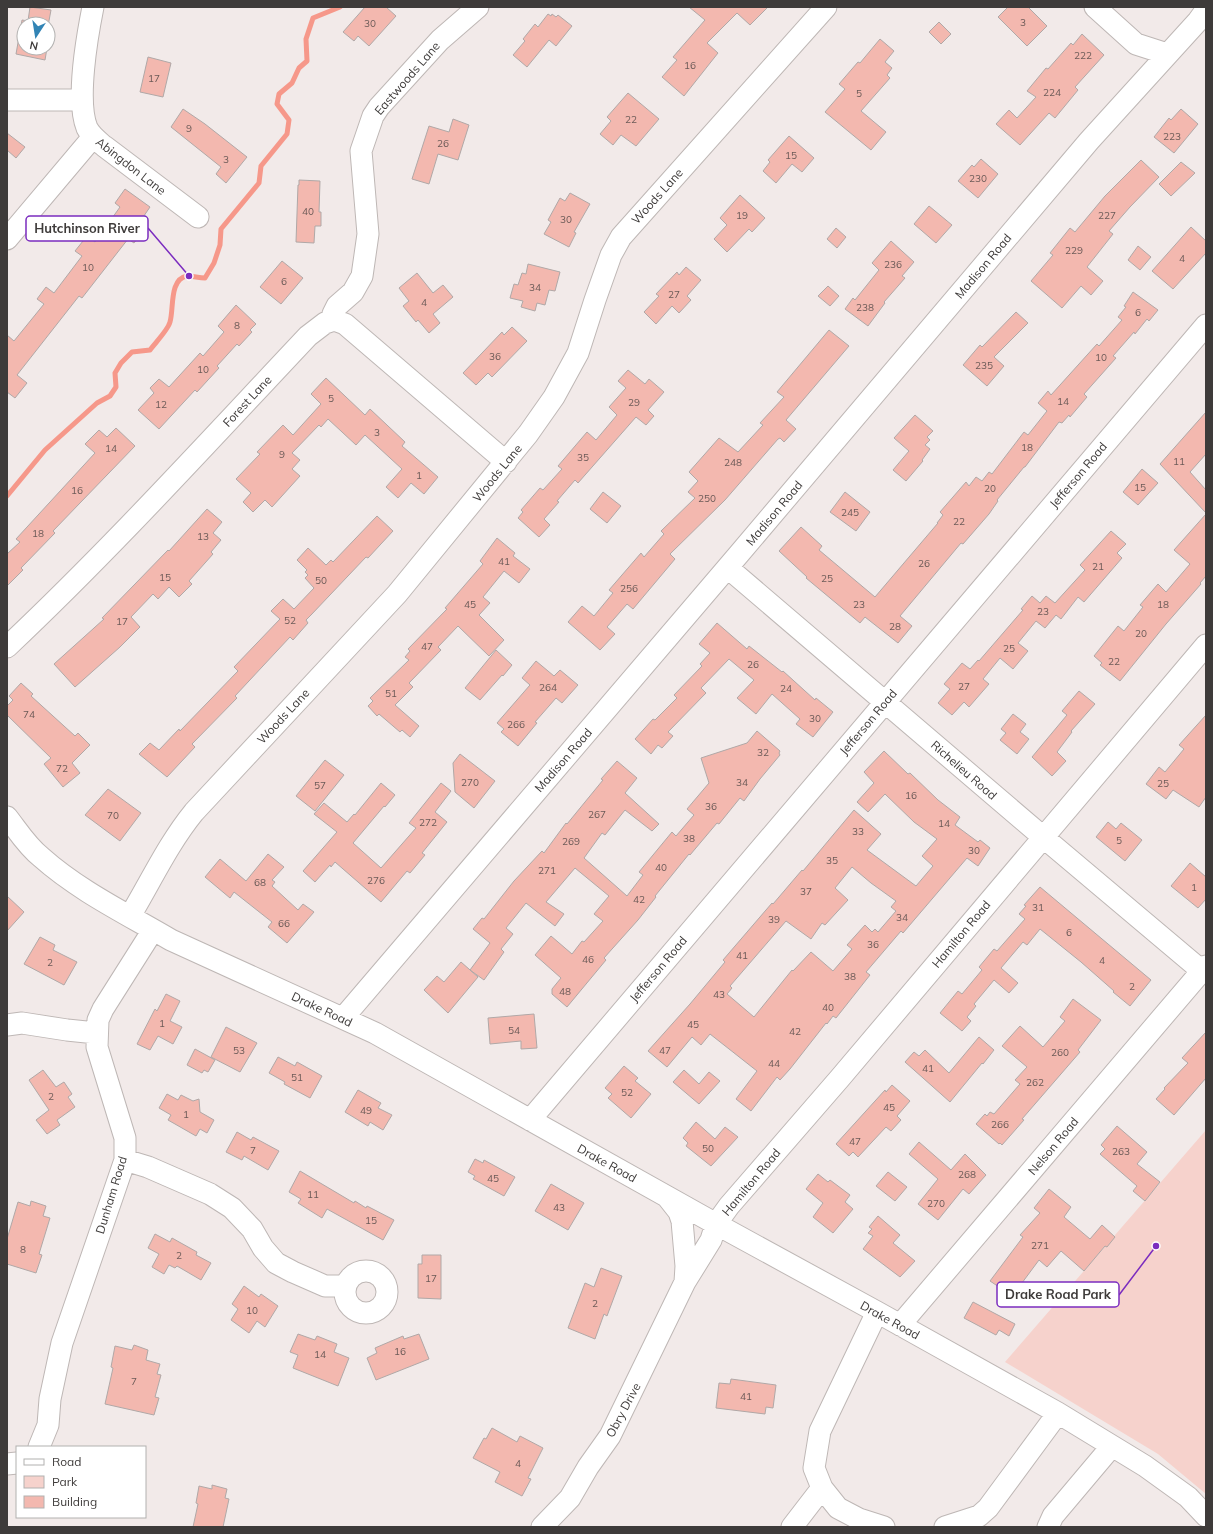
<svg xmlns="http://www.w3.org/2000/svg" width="1213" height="1534" font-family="Mulish,sans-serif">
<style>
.green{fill:#f6d2cc}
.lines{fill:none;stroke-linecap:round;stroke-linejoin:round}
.stream{stroke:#f6988a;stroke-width:5}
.building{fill:#f3b8af;stroke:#b0a8a7;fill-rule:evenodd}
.minor-casing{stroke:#beb7b5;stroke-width:23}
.minor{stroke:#fff;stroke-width:21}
.labels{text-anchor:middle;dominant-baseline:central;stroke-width:4;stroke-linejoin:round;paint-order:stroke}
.number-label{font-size:10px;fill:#6b5a57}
.street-label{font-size:12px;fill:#3e3b3a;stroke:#fff}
.leader{fill:none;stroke:#7b2cbf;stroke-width:1.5}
.callout-dot{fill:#7b2cbf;stroke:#fff;stroke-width:1.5}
.callout{fill:#fff;stroke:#7b2cbf;stroke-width:1.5}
.callout-label{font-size:13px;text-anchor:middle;font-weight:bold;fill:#3e3b3a}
</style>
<rect width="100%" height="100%" fill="#f2eae9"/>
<path class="green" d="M1206,1130V1494L1158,1454L1005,1362Z"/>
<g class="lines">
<path class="stream" d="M7,496L45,450L97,403L110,396L116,387L115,373L121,363L132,352L150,350C155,343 168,330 170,322C174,309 169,279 187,276C193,276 199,278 205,278L214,263L220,245L221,229L259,183L261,166L287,134L289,120L277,104L279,94L292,83L299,68L307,61L306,39L313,18L340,7"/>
</g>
<path class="building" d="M30,7L51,10L48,26V24H24V48H47L45,60L16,54L22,20L28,21Z
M365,7H386L396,16L369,46L358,36L354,41L343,32Z
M689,7H768L750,25L737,13L707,43L718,53L684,96L662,77L677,60L673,57L705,20Z
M1008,7H1028L1047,26L1027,46L998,17Z
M548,14L551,16L552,14L556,17L558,15L572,26L556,46L549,40L527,67L513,55L525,41L523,39L535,24L538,27Z
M939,22L951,34L941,44L929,32Z
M1082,34L1104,55L1075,87L1078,90L1055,118L1049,113L1020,145L996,124L1009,110L1017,118L1036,97L1027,91L1046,68L1048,69L1071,43L1073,45Z
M880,39L894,51L885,62L892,68L887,75L890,78L861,111L886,132L871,150L825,112L845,89L839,84L858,62L860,63Z
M148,57L171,63L163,97L140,92Z
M628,93L659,119L636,146L621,135L613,145L600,134L611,121L607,117Z
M183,109L205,124L247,157L226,183L216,174L221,167L171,127Z
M1181,109L1198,124L1174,153L1154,137L1169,118L1171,120Z
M453,119L469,125L458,160L438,154L429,184L412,179L429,126L449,132Z
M7,133L25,147L16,158L7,150Z
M789,136L814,158L802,172L792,164L776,183L763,171L770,162L768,160Z
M981,159L998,174L978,198L958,181L972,165L974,167Z
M1141,160L1159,177L1130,207L1109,231L1113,234L1087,267L1103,281L1091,295L1081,286L1062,308L1031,281L1053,255L1050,253L1070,228L1075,232L1105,196Z
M1181,162L1195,173L1171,196L1159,184Z
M299,180L320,181L319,212H321V226H315L314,243L296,242L298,185H299Z
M125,189L150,207L137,226L143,231L134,243L128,239L82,298L79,296L17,375L27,383L15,398L7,392V335L14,341L44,304L37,299L46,287L54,293L82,256L75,251L87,236L95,242L120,207L115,203Z
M570,193L590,204L574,232L576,233L569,247L544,234L551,222L548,220L560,198L565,201Z
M740,195L765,218L752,232L749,229L727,252L714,239L727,225L720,218Z
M929,206L952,225L936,243L914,224Z
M1191,227L1206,241V253L1173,289L1152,271Z
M836,228L846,237L837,248L827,239Z
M891,241L914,262L902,276L905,278L884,302L885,303L868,326L845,309L853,298L855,300L879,270L872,263Z
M1138,246L1151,257L1140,270L1128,260Z
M282,261L303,278L281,304L260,287Z
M528,264L560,272L555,291L549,290L545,305L537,303L535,311L521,307L523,301L510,298L514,284L518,285L522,273L526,274Z
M686,267L701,280L687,296L691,300L679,313L672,306L656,324L644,312L659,296L656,294L677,272L679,275Z
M417,273L433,293L443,285L453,297L433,314L440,323L429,333L418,320L416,322L403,306L409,301L399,288Z
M828,286L839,296L830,306L818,296Z
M1133,292L1158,310L1149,321L1147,319L1135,334L1134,332L1113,356L1116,358L1084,394L1087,397L1070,417L1069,415L1062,423L1059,422L1025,467H1024L997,500L998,501L989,514L963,544L961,543L900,616L912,626L898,643L865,617L860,623L806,578L807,577L779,551L801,527L822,546L819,550L875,597L938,523H937L943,515L940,512L966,482L969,486L976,477L982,481L989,472L992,474L1024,432L1028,435L1047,411L1038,403L1048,391L1051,395L1097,344L1099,346L1122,320L1118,317L1126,307L1124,306Z
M236,305L256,324L250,330L252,332L239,346L237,344L217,366L219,368L197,392L195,390L159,429L138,410L154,393L150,388L159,379L169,387L200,353L203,356L224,332L218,326Z
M1016,312L1028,323L994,357L1004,366L987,386L963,365L980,345L982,347Z
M512,327L527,341L492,377L488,373L476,385L463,373L502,332L504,335Z
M829,330L849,346L786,420L796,429L784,442L780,438L778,439L725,500L670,554L675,559L633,609L627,604L607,627L615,634L600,650L568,622L582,606L594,616L613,593L609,590L641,553L644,557L664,534L661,531L695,498L688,492L698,481L689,472L719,438L738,452L763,425L760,423L784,397L777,392Z
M628,370L645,384L649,379L664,392L648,410L654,416L646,425L636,417L578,483L575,480L557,501L559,502L544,519L550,525L539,537L518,518L523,512L521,510L540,488L543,490L562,469L558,466L587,432L596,440L617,415L609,407L626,388L618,381Z
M326,378L365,415L370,409L405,442L402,446L438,477L424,494L411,483L398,498L386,487L402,469L365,435L356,445L328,419L321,427L319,425L292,453L300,460L292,469L300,476L272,507L265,500L253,512L243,502L251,493L236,479L260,454L257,452L283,425L293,435L321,404L311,394Z
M1206,412V454L1190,472L1206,490V513L1160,464Z
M915,415L933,431L927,437L930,440L925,445L930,449L922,460L923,461L906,481L893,470L909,451L894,438Z
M116,428L135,446L53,531L55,533L21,568L23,570L7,586V554L20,542L16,539L95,453L85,444L99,430L107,437Z
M1142,469L1158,483L1138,505L1123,492Z
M603,492L621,506L607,523L590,509Z
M845,492L870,512L856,531L830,512Z
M207,509L222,522L213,533L221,540L211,552L213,554L189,581L192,584L179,597L169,587L158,599L153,594L131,617L140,627L120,647L75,687L54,664L104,619L102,618L168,550L169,551Z
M1206,514V576L1200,583L1201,584L1166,624L1120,681L1100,665L1102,663L1094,656L1118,626L1124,631L1143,607L1140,605L1158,584L1166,592L1190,564L1174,550Z
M377,516L393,531L368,558L366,557L311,615L306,620L308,623L293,640L290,637L235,696L237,698L192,744L195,747L167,777L139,754L150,743L159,750L179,729L180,731L238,671L234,667L280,619L271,611L283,599L294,609L314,588L305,578L308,575L305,572L307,570L297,560L308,548L326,565L331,560L333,562Z
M1111,531L1126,544L1117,553L1122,558L1084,602L1078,597L1061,619L1056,615L1045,628L1036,621L1018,643L1028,651L1013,669L1000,658L983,679L989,684L969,707L964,702L952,715L938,703L950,689L944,684L962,663L970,669L978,660L979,661L1023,610L1021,609L1032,596L1040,603L1046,596L1055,603L1085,570L1080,565Z
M497,538L515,553L513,556L530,569L519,583L504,571L483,597L490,603L479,615L504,640L489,656L458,626L438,647L441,650L409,683L413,687L395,705L419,726L410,737L402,730L400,732L379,714L377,716L368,706L373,701L370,698L409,660L405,657L410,651L408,649L447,609L445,608L483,564L480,561Z
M717,623L747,649L749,646L782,672L783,671L815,700L816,698L833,712L813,737L796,724L800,719L772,694L756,714L737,698L754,680L729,659L701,688L706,693L668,732L673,736L662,748L658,745L651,754L635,739L653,719L655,720L677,698L674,695L702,666L700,664L710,653L699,644Z
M496,650L512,665L503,676L502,675L480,700L465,688Z
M536,661L554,676L560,670L578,685L562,703L556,698L535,722L537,723L518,746L501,732L504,729L497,723L530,685L522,678Z
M21,683L33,694L31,696L75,736L78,733L90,745L72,763L80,773L63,787L44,764L51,758L7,715V706L13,700L9,696Z
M1079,691L1095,704L1071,731L1072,732L1057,752L1066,761L1052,776L1032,757L1067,715L1062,711Z
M1013,714L1026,724L1020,732L1029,739L1017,754L1000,740L1006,733L1001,729Z
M1206,715V797L1199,807L1173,790L1166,799L1146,784L1159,767L1165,772L1184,749L1179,745Z
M757,731L780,751L779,753L780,755L760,779L744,801L740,798L719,824L717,823L690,855L689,854L655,896L656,897L638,920L604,958L606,960L567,1007L552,994V989L561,978L535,955L551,936L572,954L582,941L584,942L603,921L594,914L609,896L575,868L546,902L564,914L555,926L526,903L506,928L513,934L501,949L504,952L484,980L470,970L490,943L473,929L482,918L484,919L514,881L542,851L544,853L566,823L567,824L603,780L601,779L617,761L637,778L625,793L659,824L652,831L625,810L605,835L602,833L584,858L627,896L643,875L639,872L672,832L676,836L694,815L687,809L709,783L701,758L747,743Z
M884,751L908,774L910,773L938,800L960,817L955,825L978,842L980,840L990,848L978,866L967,858L903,933L901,931L866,972L870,975L836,1018L833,1016L827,1024L826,1023L790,1069L780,1080L777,1077L751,1111L736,1099L757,1071L710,1034L701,1045L692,1037L667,1067L648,1051L690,1004L725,962L723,960L772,903L773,904L802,870L803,871L854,810L881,834L867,850L916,886L933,866L922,856L937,839L914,822L885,794L868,812L857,802L874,783L864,772ZM852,867L871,883L896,901L891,907L896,911L878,932L875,929L872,932L865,925L847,945L852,949L833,971L811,952L793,971L792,970L754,1017L727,994L732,988L730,986L786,921L811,939L822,923L825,925L848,900L835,888Z
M460,754L495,781L474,808L455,792L453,763Z
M325,760L344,775L315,811L296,796Z
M381,783L395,795L385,807L384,806L353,843L381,868L416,828L409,823L441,783L451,791L435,812L447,822L422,853L425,855L410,873L407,871L381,902L335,862L331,867L330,865L315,882L303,871L337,832L314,814L324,803L347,822L354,814L355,815Z
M108,789L141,813L120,841L85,815Z
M1108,822L1116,829L1121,823L1142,840L1125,861L1096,837Z
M268,854L284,867L272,880L275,882L272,886L298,910L303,904L314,912L287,943L268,927L272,922L234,892L230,898L205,877L220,859L246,881Z
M1190,863L1206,877V899L1198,908L1171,886Z
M1040,887L1151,980L1130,1006L1113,992L1114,991L1081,962L1040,929L1027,945L1023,942L1001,968L1018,983L1009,993L994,980L974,1004L976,1006L967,1017L971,1021L962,1031L940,1013L958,991L962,994L982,970L979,967L994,949L997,951L1025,919L1019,914L1026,906L1024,905Z
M7,896L24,912L7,931Z
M40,937L55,945L53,950L77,962L64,985L24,964Z
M461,962L478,977L448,1013L424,990L437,976L444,982Z
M166,994L180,1001L170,1021L182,1027L173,1044L158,1036L150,1050L137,1044L155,1009L157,1011Z
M1073,999L1101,1020L1078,1050L1080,1052L1022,1119L1024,1120L1002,1145L1000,1143L999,1144L976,1124L985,1114L987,1116L990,1112L994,1114L1020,1084L1015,1080L1027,1067L1002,1046L1020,1026L1043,1047L1065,1021L1060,1017Z
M534,1014L537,1048L521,1049V1041L490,1044L488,1018Z
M226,1027L257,1043L240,1072L211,1057Z
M1206,1032V1078L1174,1115L1156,1099L1165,1089L1164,1088L1188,1063L1182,1058Z
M979,1037L994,1050L983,1064L982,1063L950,1102L905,1062L914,1052L919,1056L925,1050L949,1073Z
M195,1049L215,1060L208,1072L204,1070L202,1073L187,1065Z
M278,1057L295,1066L297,1062L322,1076L310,1098L284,1084L285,1082L269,1073Z
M624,1066L638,1078L635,1081L651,1094L631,1118L608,1098L612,1094L605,1088Z
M43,1070L56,1087L64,1082L72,1094L68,1097L75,1107L57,1120L60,1125L47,1134L36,1120L49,1110L29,1080Z
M684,1070L699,1084L709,1072L720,1081L699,1104L673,1082Z
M892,1085L910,1101L897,1116L901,1120L891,1131L886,1127L858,1157L853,1152L849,1156L836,1144L885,1090L886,1092Z
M358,1090L381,1103L378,1108L392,1115L383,1130L370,1122L368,1126L345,1112Z
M167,1094L178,1100L181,1095L193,1101L199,1099L200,1112L214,1120L207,1133L200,1129L196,1136L168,1120L171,1115L159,1108Z
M696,1122L715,1139L725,1127L738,1137L711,1166L686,1146L688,1143L683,1138Z
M1117,1126L1147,1152L1137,1164L1160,1182L1145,1201L1133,1191L1137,1186L1100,1154L1105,1149L1101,1145Z
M237,1132L251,1140L253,1137L279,1151L268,1170L244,1156L242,1160L226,1152Z
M919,1142L951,1170L965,1154L986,1175L969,1194L963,1189L938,1220L918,1204L938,1179L909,1154Z
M475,1159L483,1163L484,1160L515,1177L504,1196L473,1179L475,1176L468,1172Z
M300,1171L354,1203L355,1201L366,1208L367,1206L394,1220L383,1240L327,1209L322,1218L298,1203L301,1199L289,1192Z
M888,1172L907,1187L895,1201L876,1186Z
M818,1174L828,1182L830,1180L850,1195L845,1202L853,1209L833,1233L813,1217L823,1203L806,1189Z
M551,1184L584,1203L568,1230L535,1211Z
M1049,1189L1071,1207L1064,1217L1090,1239L1102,1225L1115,1237L1107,1247L1105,1246L1084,1271L1061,1251L1047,1267L1039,1260L1016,1291L1006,1283L1002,1289L990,1281L1023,1237L1020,1235L1040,1213L1034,1208Z
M31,1201L46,1206L43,1216L50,1218L39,1254L42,1255L36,1273L7,1264V1239L18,1202L30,1206Z
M878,1216L900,1235L893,1243L915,1261L900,1277L863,1249L873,1236L868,1233L872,1229L869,1227Z
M155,1234L170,1242L172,1238L197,1252L196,1255L211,1263L201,1280L177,1266L175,1268L169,1265L164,1274L152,1267L159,1254L148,1248Z
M422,1255H441V1299L418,1298V1264H422Z
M601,1268L622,1276L607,1316L604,1314L595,1339L568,1328L585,1283L594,1287Z
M244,1286L259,1297L261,1294L278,1306L265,1327L257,1321L249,1333L231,1320L238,1309L232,1304Z
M973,1302L1015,1324L1009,1336L999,1330L996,1335L964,1318Z
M298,1334L315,1340L317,1336L337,1344L334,1352L349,1358L338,1386L293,1368L298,1355L290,1352Z
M419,1334L429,1359L376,1380L367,1358L377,1353L375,1348L403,1336L404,1339Z
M134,1345L148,1350L146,1360L160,1364L157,1374L161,1375L155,1397L159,1398L154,1415L105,1404L113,1368L111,1367L115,1346L132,1350Z
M731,1379L776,1385L773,1408L766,1407L765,1414L716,1408L719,1383L730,1384Z
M492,1428L517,1442L520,1436L543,1448L528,1478L531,1479L522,1496L495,1482L500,1472L473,1458L484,1438L486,1439Z
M212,1485L227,1489L225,1498L229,1499L223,1527H193L198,1504L196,1503L199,1486L212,1489Z"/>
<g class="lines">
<defs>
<path id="minor" d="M93,7C87,37 76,101 87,128C91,136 98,141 104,146L198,217
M1095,7L1136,44L1167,54
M7,100H82
M7,239L93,137
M334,320L333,314L337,306L353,292L362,276L368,234L361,151L373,116L379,107L440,40L478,7
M728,568L1043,837L1202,971
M7,647C112,548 209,441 308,336L325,323L334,320L345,324L506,462
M7,817C18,831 27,846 41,857C79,891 127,914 171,940L375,1033L716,1224L877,1312L1058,1413L1145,1466L1188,1497L1206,1516
M130,916C151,881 168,844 194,812L397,594L528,434L554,397L578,353L595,300L611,255L621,237L826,7
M343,1018L739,554L1089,141L1198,21L1206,10
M7,1025L22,1023L67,1030L96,1033
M530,1120L1206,325
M125,1160L148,1167L210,1194L232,1208L252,1229L263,1248L276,1263L293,1272L325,1286H346
M668,1198L679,1212L682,1221L686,1266L685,1282
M345 1292a21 21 0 1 1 42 0a21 21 0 1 1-42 0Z
M877,1312L820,1431L814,1468L822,1488L838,1508L859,1519L884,1527
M900,1325L1206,966
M39,1447L48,1425L50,1399L62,1343L125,1160V1138L97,1047L98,1020L103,1009L153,930
M7,1464L17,1463
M542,1527L570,1498L588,1467L610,1436L685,1282L711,1240L716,1224L729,1206L840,1078L1206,645
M792,1527L822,1488
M945,1527L979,1516L988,1508L1058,1413
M1048,1527L1053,1516L1112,1446"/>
</defs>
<use href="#minor" class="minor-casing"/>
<use href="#minor" class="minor"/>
</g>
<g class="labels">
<g class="number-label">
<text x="1023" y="22">3</text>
<text x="370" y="23">30</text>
<text x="1083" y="55">222</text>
<text x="690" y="65">16</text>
<text x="154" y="78">17</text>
<text x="1052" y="92">224</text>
<text x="859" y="93">5</text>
<text x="631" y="119">22</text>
<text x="189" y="128">9</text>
<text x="1172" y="136">223</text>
<text x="443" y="143">26</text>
<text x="791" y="155">15</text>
<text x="226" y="159">3</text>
<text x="978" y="178">230</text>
<text x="308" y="211">40</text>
<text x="742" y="215">19</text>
<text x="1107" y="215">227</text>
<text x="566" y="219">30</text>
<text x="1074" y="250">229</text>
<text x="1182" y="258">4</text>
<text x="893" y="264">236</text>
<text x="88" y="267">10</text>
<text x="284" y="281">6</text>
<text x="535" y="287">34</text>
<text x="674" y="294">27</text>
<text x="424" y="302">4</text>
<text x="865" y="307">238</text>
<text x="1138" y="312">6</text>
<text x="237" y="325">8</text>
<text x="495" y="356">36</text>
<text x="1101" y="357">10</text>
<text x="984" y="365">235</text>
<text x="203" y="369">10</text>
<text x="331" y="398">5</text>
<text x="1063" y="401">14</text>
<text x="634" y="402">29</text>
<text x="161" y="404">12</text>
<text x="377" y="432">3</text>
<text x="1027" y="447">18</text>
<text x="111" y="448">14</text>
<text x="282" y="454">9</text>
<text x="583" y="457">35</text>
<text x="1179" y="461">11</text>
<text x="733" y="462">248</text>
<text x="419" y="475">1</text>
<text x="1140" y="487">15</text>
<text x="990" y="488">20</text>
<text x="77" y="490">16</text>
<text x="707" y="498">250</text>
<text x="850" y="512">245</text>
<text x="959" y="521">22</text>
<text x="38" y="533">18</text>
<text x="203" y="536">13</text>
<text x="504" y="561">41</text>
<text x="924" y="563">26</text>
<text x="1098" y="566">21</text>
<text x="165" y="577">15</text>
<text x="827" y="578">25</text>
<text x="321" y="580">50</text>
<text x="629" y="588">256</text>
<text x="470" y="604">45</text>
<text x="859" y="604">23</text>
<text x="1163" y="604">18</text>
<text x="1043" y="611">23</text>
<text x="290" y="620">52</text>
<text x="122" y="621">17</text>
<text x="895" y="626">28</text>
<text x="1141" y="633">20</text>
<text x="427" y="646">47</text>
<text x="1009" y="648">25</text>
<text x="1114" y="661">22</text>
<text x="753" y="664">26</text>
<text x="964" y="686">27</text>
<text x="548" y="687">264</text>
<text x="786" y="688">24</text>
<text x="391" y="693">51</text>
<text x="29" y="714">74</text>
<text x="815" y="718">30</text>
<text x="516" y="724">266</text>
<text x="763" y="752">32</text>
<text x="62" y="768">72</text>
<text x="470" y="782">270</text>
<text x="742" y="782">34</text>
<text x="1163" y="783">25</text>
<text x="320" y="785">57</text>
<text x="911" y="795">16</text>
<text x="711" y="806">36</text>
<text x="597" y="814">267</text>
<text x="113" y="815">70</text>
<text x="428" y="822">272</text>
<text x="944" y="823">14</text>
<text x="858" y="831">33</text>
<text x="689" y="838">38</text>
<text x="1119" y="840">5</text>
<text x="571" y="841">269</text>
<text x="974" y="850">30</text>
<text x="832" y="860">35</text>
<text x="661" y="867">40</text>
<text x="547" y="870">271</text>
<text x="376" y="880">276</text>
<text x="260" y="882">68</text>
<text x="1194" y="887">1</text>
<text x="806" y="891">37</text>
<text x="639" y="899">42</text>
<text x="1038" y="907">31</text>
<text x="902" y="917">34</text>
<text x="774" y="919">39</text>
<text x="284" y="923">66</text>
<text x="1069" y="932">6</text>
<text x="873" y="944">36</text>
<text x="742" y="955">41</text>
<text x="588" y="959">46</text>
<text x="1102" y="960">4</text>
<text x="50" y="962">2</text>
<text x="850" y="976">38</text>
<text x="1132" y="986">2</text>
<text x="565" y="991">48</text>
<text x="719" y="994">43</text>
<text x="828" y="1007">40</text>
<text x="162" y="1023">1</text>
<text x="693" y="1024">45</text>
<text x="514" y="1030">54</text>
<text x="795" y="1031">42</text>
<text x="239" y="1050">53</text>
<text x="665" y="1050">47</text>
<text x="1060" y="1052">260</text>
<text x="774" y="1063">44</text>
<text x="928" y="1068">41</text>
<text x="297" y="1077">51</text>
<text x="1035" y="1082">262</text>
<text x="627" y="1092">52</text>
<text x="51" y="1096">2</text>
<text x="889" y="1107">45</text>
<text x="366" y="1110">49</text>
<text x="186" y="1114">1</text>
<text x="1000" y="1124">266</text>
<text x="855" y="1141">47</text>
<text x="708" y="1148">50</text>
<text x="253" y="1150">7</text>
<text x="1121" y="1151">263</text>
<text x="967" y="1174">268</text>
<text x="493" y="1178">45</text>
<text x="313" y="1194">11</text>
<text x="936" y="1203">270</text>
<text x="559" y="1207">43</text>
<text x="371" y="1220">15</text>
<text x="1040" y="1245">271</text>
<text x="23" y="1249">8</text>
<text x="179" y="1255">2</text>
<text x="431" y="1278">17</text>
<text x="595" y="1303">2</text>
<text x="252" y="1310">10</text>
<text x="400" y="1351">16</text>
<text x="320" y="1354">14</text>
<text x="134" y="1381">7</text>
<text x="746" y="1396">41</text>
<text x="518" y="1463">4</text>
</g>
<g class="street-label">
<text transform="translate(407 78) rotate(-49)">Eastwoods Lane</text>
<text transform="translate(131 166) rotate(38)">Abingdon Lane</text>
<text transform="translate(657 196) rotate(-48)">Woods Lane</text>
<text transform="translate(983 266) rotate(-50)">Madison Road</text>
<text transform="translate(247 401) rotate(-47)">Forest Lane</text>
<text transform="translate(497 473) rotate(-51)">Woods Lane</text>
<text transform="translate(1078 475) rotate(-50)">Jefferson Road</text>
<text transform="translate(774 513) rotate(-50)">Madison Road</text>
<text transform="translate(283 716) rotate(-47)">Woods Lane</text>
<text transform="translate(868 722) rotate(-50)">Jefferson Road</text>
<text transform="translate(563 760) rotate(-49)">Madison Road</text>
<text transform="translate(964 770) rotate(41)">Richelieu Road</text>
<text transform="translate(961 934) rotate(-50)">Hamilton Road</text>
<text transform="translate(658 969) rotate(-50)">Jefferson Road</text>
<text transform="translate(322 1009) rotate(25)">Drake Road</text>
<text transform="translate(1053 1146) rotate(-50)">Nelson Road</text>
<text transform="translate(607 1163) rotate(29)">Drake Road</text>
<text transform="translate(751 1182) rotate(-50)">Hamilton Road</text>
<text transform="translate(111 1195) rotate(-73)">Dunham Road</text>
<text transform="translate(890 1320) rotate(29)">Drake Road</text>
<text transform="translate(623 1410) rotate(-62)">Obry Drive</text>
</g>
</g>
<path class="leader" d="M189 276L148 228M1156 1246L1119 1295"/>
<g class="callout-dot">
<circle cx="189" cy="276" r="4"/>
<circle cx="1156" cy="1246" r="4"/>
</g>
<g class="callout">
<rect x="26" y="216" width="122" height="25" rx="4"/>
<rect x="997" y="1282" width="122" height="25" rx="4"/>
</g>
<g class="callout-label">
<text x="87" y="233">Hutchinson River</text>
<text x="1058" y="1299">Drake Road Park</text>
</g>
<rect width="1213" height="1534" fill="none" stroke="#3e3b3a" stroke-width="16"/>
<rect x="16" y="1446" width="130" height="72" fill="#ffffff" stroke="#b2b1b0"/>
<rect x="24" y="1459" width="20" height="6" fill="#ffffff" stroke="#b2b1b0"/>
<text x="52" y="1466" font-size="12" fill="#3e3b3a">Road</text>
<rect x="24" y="1476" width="20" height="12" fill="#f6d2cc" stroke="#b2b1b0"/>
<text x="52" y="1486" font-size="12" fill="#3e3b3a">Park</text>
<rect x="24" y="1496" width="20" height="12" fill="#f3b8af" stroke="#b2b1b0"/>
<text x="52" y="1506" font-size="12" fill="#3e3b3a">Building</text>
<g transform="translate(36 36) rotate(192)"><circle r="19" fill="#ffffff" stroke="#b2b1b0"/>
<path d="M0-3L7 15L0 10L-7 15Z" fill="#3284b5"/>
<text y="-6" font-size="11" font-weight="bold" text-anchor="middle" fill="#3e3b3a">N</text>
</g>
</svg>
